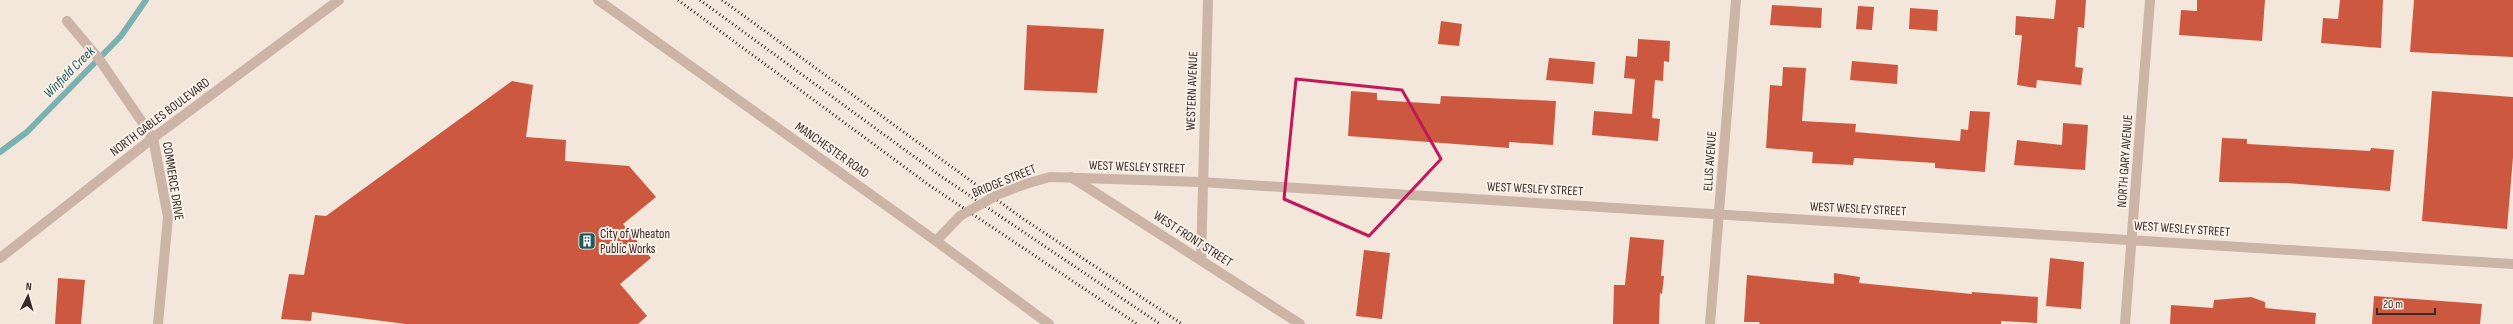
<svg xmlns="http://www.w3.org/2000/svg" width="2513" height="324" font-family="'Sofia Sans Condensed',sans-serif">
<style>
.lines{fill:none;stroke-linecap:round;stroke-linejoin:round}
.stream{stroke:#79b2b0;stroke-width:6}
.building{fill:#cc5840}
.minor{stroke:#ccb5a6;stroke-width:10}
.rail{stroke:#382b28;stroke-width:3;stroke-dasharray:1 3;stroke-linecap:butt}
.minor-bridge{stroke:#ccb5a6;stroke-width:10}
.marked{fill:none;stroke:#c2185b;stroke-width:3;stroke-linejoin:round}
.labels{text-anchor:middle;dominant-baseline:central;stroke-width:4;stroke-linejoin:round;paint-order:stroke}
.street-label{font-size:13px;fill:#382b28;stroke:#faf1e8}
.poi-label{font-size:13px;fill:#382b28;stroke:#faf1e8;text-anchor:start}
.water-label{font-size:14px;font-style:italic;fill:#1b5b5b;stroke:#faf1e8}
</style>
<rect width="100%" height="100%" fill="#f3e6db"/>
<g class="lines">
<path class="stream" d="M0,152L27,132L121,36L146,0"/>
</g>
<path class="building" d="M2056,0H2086L2084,28L2078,27L2075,67L2083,68L2081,85L2037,80L2036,88L2017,85L2022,35H2015L2016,16L2054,19Z
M2197,0H2265L2262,41L2179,35L2181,10L2197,11Z
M2340,0H2383L2381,48L2321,43L2323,18L2338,19Z
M2414,0H2513V57L2410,52Z
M1772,5L1822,8L1821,28L1770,25Z
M1858,6L1874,7L1872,30L1856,29Z
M1910,8L1938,10L1937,31L1909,29Z
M1441,21L1462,24L1459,46L1438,44Z
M1027,25L1104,29L1097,93L1024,90Z
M1638,39L1670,41L1669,62L1664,61L1663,81L1655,80L1652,118L1660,119L1658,141L1592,135L1594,111L1632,114L1635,79L1624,78L1626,56L1637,57Z
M1549,58L1595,62L1593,84L1546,80Z
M1852,61L1898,65L1897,84L1850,80Z
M1783,67L1806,68L1802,121L1856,124L1855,132L1960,141L1961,129L1968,130L1970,111L1990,112L1985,172L1935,168V163L1854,158L1853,165L1812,163L1813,152L1766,148L1770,85L1782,86Z
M512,81L533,85L526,137L566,140L565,161L629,166L656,197L623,224L651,258L620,284L647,316L638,324H406L312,312L311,321L281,319L289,274L304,275L315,215L326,216Z
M1351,91L1377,93V100L1440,104L1441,96L1556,101L1553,145L1509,142V148L1348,136Z
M2432,91L2513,97V157L2507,229L2422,221Z
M2063,123L2088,125L2085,170L2014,165L2017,140L2062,145Z
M2222,138L2247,139V144L2370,151L2371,148L2394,150L2390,191L2285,183L2219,182Z
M1630,237L1664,240L1661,276H1664L1662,294L1660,293L1659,324H1613L1614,285H1625Z
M1364,250L1390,253L1382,319L1356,316Z
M2050,258L2084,262L2081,309L2046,306Z
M1834,273L1860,277L1859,283L1972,294V292L2038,297L2037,323L2001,321V324H1760L1759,322H1744L1747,275L1834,284Z
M58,278L85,280L81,324H55Z
M2374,296L2482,304L2480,324H2372Z
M2251,297L2265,302V308L2316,313L2315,324H2170L2171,305L2213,308L2214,300Z"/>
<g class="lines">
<path class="minor" d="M598,0L936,241L1049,324
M67,21L99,59L153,138L168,217L158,324
M1071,177L1300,324
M1025,184L1050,177L1201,182L2513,264
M936,241L960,216
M0,258L153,138L339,0
M1201,260L1208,0
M1710,324L1736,0
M2125,324L2150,0"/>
<path class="rail" d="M678,0L929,185L1137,324
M700,0L942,177L1160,324
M722,0L1022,218L1182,324"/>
<path class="minor-bridge" d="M960,216L999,194L1025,184"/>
</g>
<path class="marked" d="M1296,79L1402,90L1441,159L1369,236L1284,199Z"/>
<defs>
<symbol id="building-square" viewBox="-11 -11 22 22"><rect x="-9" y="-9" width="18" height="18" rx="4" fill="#1b5b5b" stroke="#faf1e8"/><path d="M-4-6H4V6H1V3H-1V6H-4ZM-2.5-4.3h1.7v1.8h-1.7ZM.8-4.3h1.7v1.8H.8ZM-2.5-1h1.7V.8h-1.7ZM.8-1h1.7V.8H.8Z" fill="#fff"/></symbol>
</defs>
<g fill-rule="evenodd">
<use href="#building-square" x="577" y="231" width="20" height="20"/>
</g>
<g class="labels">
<g class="street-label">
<text transform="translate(1192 91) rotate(-88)">WESTERN AVENUE</text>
<text transform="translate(160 117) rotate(-37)">NORTH GABLES BOULEVARD</text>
<text transform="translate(832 150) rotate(35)">MANCHESTER ROAD</text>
<text transform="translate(1710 161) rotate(-86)">ELLIS AVENUE</text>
<text transform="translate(2125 161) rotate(-86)">NORTH GARY AVENUE</text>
<text transform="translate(1137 167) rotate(2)">WEST WESLEY STREET</text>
<text transform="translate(173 181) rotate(81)">COMMERCE DRIVE</text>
<text transform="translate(1004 181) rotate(-22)">BRIDGE STREET</text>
<text transform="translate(1535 189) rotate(3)">WEST WESLEY STREET</text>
<text transform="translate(1858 209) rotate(3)">WEST WESLEY STREET</text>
<text transform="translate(2182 229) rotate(4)">WEST WESLEY STREET</text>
<text transform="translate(1193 239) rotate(33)">WEST FRONT STREET</text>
</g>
<g class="poi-label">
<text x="600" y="234">City of Wheaton<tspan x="600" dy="15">Public Works</tspan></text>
</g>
<g class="water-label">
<text transform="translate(69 72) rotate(-45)">Winfield Creek</text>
</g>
</g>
<g transform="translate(28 296) rotate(5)" stroke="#faf1e8" stroke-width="3" paint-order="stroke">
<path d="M0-3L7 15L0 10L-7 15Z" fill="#382b28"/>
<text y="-6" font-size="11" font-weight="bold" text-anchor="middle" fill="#382b28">N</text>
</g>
<path d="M2377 308v6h58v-6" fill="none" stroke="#382b28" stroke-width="2"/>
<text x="2383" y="308" font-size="12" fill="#382b28" stroke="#faf1e8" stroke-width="3" paint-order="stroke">20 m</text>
</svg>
